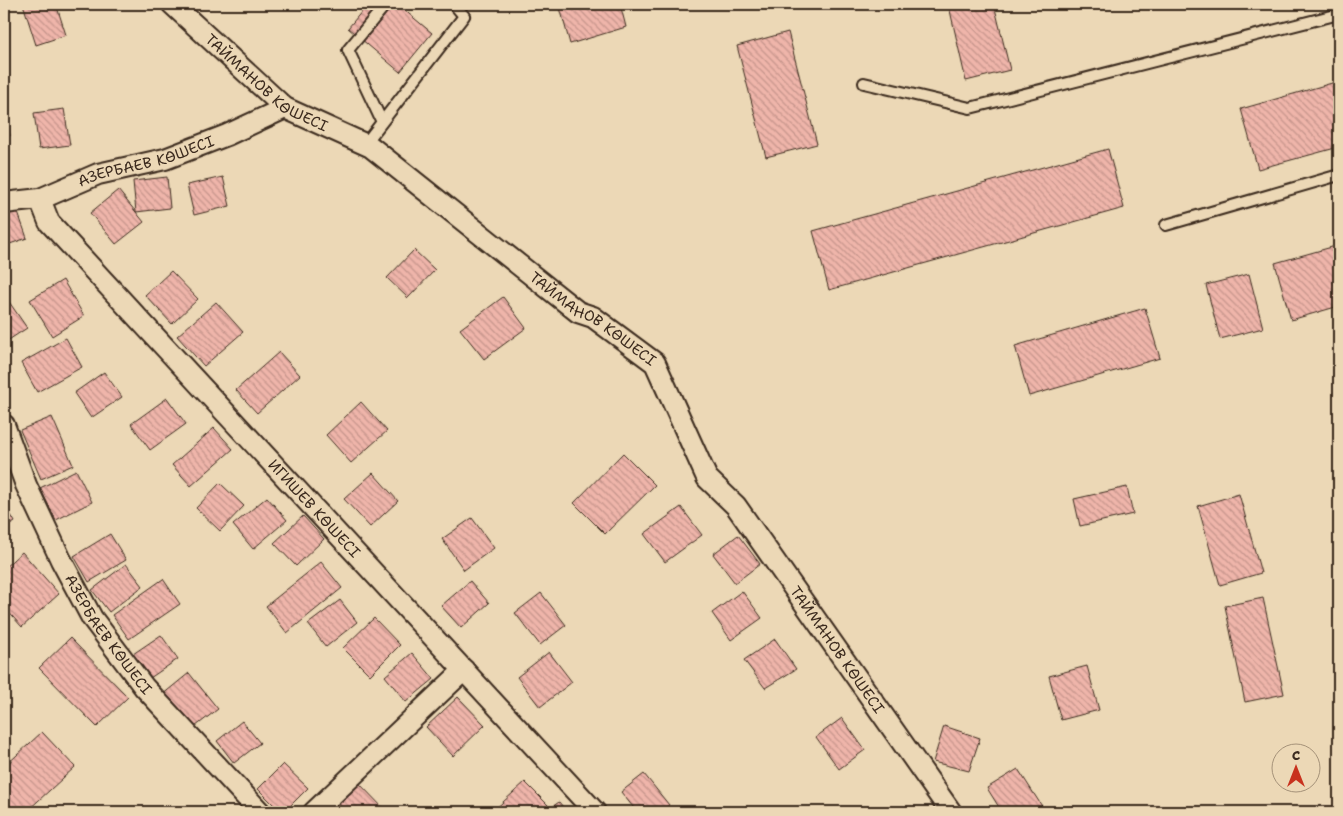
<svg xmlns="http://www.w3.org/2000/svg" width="1343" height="816" font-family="'Shantell Sans',sans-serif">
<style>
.building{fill:url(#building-back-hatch);stroke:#3b2a1e}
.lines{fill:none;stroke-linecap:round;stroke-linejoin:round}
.service-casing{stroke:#3b2a1e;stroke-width:14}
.minor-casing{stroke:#3b2a1e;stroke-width:24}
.service{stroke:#ecd8b6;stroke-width:10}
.minor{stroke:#ecd8b6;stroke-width:20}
.labels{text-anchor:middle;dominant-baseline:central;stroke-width:4.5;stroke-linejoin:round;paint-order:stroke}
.street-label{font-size:15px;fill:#3b2a1e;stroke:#ecd8b6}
</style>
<defs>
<pattern id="building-back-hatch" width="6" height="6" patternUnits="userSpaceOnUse" patternTransform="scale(1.25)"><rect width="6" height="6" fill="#efb5aa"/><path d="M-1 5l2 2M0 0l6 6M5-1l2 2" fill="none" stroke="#c3938a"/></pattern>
</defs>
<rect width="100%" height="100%" fill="#ecd8b6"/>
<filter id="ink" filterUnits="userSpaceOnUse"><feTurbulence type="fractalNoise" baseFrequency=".02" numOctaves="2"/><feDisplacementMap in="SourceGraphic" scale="10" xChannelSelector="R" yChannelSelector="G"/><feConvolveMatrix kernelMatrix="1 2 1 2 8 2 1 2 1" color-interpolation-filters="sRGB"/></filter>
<g filter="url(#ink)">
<path class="building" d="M23,4H56L66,35L36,45Z
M368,4H397L432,33L400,72L348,28Z
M559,4H620L626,27L570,44Z
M677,4H698L678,9Z
M959,4H994L1010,70L966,81L949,6Z
M788,32L817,144L766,157L737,46Z
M1339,81V147L1258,169L1241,109Z
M4,94L10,136L4,137Z
M64,109L70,145L39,149L34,113Z
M1108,149L1124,208L829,290L813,231Z
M167,177L170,208L136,212L133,181Z
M223,177L230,206L194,215L187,185Z
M118,190L144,222L116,244L90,213Z
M16,207L27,238L4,246V211Z
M1339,245V306L1291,320L1275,263Z
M414,250L435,270L408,298L387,278Z
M171,271L198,299L172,324L145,295Z
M1249,274L1263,328L1220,339L1206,285Z
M63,280L84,316L52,336L30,300Z
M5,296L27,328L4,343V297Z
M503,297L526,328L484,359L460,329Z
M216,302L243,332L204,366L177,336Z
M1145,308L1160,358L1029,396L1015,346Z
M66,338L82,367L37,392L21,363Z
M279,352L300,375L257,413L236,390Z
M104,372L122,397L91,418L74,393Z
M167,398L186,424L150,450L131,424Z
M361,402L387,431L351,463L326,435Z
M52,417L73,465L41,479L20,430Z
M214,428L233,449L191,486L172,465Z
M623,453L655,485L605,534L574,503Z
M76,470L92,502L56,520L40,488Z
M373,473L398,501L370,527L344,499Z
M220,483L244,506L220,531L196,508Z
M1127,487L1133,514L1080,526L1074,499Z
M1239,494L1261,573L1220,585L1198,506Z
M267,497L287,520L253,549L233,525Z
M4,503L15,522L4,529Z
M681,507L702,535L665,562L644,534Z
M303,516L324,539L296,566L274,543Z
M472,518L494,548L464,570L442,539Z
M110,534L126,560L89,582L74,556Z
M738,535L760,564L735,583L713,554Z
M22,552L59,594L22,627L4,607V568Z
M321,562L342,588L287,633L266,606Z
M126,564L143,586L109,612L92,590Z
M163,579L180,604L129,639L112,615Z
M470,581L489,603L461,628L441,606Z
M742,591L762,618L731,640L712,613Z
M541,593L566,625L540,645L515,613Z
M1263,598L1284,694L1245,702L1225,606Z
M340,600L357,622L326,647L308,624Z
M374,618L400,645L370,675L343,648Z
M161,635L178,659L150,678L133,654Z
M70,638L128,697L97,727L39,668Z
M775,639L796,669L765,688L744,660Z
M549,652L572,682L540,707L517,677Z
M412,653L434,679L406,702L385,676Z
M1087,666L1099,710L1061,720L1049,676Z
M189,673L218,709L191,730L162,695Z
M458,697L485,725L453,756L426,727Z
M842,718L865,750L839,769L816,737Z
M242,721L260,743L234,763L217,741Z
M944,726L980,738L969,771L933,762Z
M42,732L75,767L26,812H4V767Z
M283,764L308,788L284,812H281L258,789Z
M1018,769L1045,811L1043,812H1002L987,788Z
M644,774L669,805L660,812H637L621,792Z
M357,781L387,812H324Z
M525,782L548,805L540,812H492Z
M559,802L567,812H545Z"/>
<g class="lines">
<defs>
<path id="service" d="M864,83L970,108L1339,14
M382,122L348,50L386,4
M365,144L464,16L454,4
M1166,225L1339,175"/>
<g id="minor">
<path id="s1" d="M172,4L285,108L371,147L578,312L593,317L655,363L707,478L736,506L951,812"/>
<path id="s2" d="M40,199L49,222L595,812"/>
<path id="s3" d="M4,203L40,199L98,174L165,159L227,135L285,108"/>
<path id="s4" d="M4,425L26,485L61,560L92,618L144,687L260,812"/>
<path d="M314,812L464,670"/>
</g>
</defs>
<use href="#service" class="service-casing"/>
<use href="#minor" class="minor-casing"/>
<use href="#service" class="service"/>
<use href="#minor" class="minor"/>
</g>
</g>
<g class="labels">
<g class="street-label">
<text stroke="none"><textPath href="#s1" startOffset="124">ТАЙМАНОВ КӨШЕСІ</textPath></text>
<text stroke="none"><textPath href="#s3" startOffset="149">АЗЕРБАЕВ КӨШЕСІ</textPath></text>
<text stroke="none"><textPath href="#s1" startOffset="529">ТАЙМАНОВ КӨШЕСІ</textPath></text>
<text stroke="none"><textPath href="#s2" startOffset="415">ИГИШЕВ КӨШЕСІ</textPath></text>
<text stroke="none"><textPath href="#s4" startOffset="235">АЗЕРБАЕВ КӨШЕСІ</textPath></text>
<text stroke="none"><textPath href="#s1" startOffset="948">ТАЙМАНОВ КӨШЕСІ</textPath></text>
</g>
</g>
<rect width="1343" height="816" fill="none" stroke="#ecd8b6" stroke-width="20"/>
<rect x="10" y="10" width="1323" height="796" fill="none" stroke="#3b2a1e" stroke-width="2" filter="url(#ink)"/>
<g transform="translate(1296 768)"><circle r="24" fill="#ecd8b6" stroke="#a59279"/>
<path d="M0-4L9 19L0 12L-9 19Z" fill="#c8321e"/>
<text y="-8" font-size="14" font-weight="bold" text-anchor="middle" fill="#3b2a1e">С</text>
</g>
</svg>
